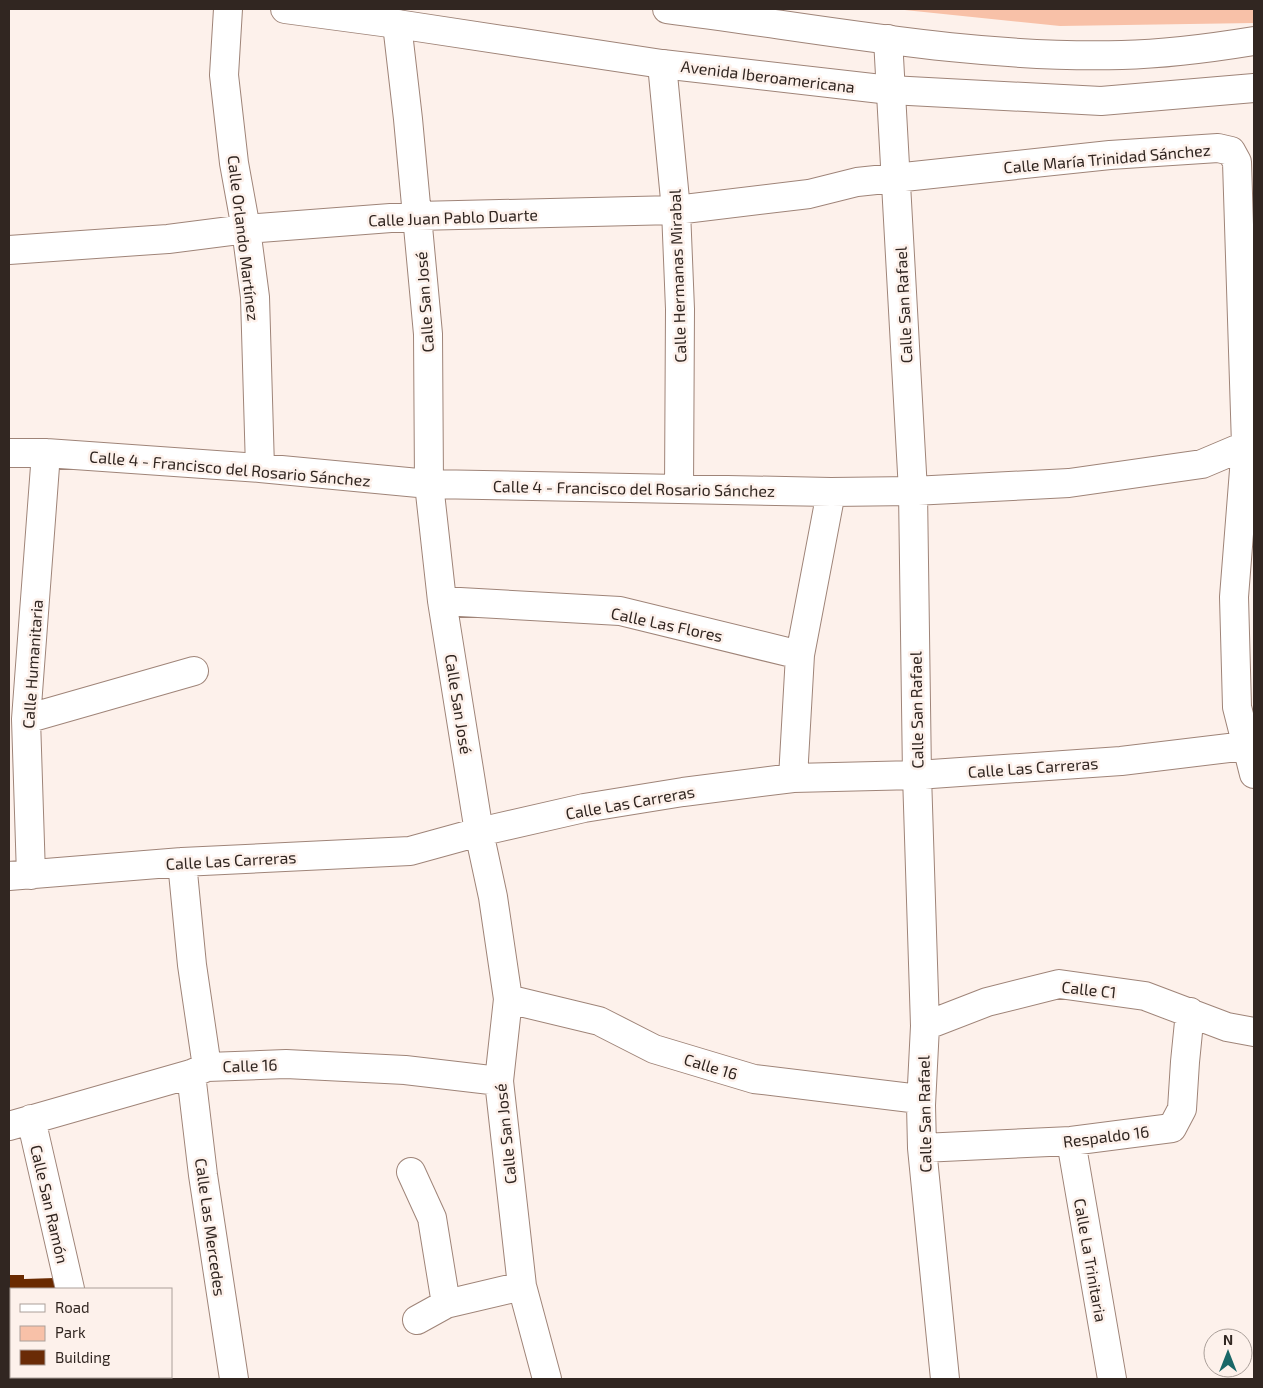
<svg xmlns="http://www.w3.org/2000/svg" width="1263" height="1388" font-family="'Exo 2',sans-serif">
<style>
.green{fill:#f8c1a8}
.building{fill:#6a2b06;filter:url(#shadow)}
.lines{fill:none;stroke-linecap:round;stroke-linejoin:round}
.minor-casing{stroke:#9f8478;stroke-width:30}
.tertiary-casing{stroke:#9f8478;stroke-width:30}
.minor{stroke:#fff;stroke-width:28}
.tertiary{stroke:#fff;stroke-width:28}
.labels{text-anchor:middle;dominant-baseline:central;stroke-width:5;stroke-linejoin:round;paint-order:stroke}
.street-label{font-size:16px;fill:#312621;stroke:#fdf1eb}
</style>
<defs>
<filter id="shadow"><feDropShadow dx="-4.5" dy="4.5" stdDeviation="1" flood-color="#0004"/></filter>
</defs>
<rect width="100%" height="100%" fill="#fdf1eb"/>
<path class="green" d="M895,9H1254V23L1060,26Z"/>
<path class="building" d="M9,1275H24V1279L55,1278V1289H11V1312H9Z"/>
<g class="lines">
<defs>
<path id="minor" d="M228,9L224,75L234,163L246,229L255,297L260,468
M397,24L408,119L428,334L429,484L442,601L479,832L493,897L508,999L499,1081L522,1286L547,1379
M888,39L913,491L917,775L925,1026L921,1105L922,1148L945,1379
M662,64L676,210L680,309L679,489
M9,250L168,239L246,229L417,216L676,210L809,194L857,182L1110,155L1218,148L1231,151L1237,162L1246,445L1234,597L1237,707L1254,774
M9,453H46L260,468L429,484L831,492L913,491L1069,483L1202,464L1254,442
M442,601L620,611L800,655
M26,719L194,671
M793,778L800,655L831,492
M182,862L192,965L207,1067
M31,875L26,719L46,453
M9,876L182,862L410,851L479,832L584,808L683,792L793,778L917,775L1121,761L1254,745
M508,999L599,1021L654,1049L754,1079L911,1098L921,1105
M925,1026L987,1002L1059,984L1145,996L1227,1027L1254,1032
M191,1074L203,1175L234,1379
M31,1119L70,1289
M9,1126L191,1074L207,1067L286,1064L405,1070L499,1081
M1071,1141L1112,1379
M922,1148L1071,1141L1172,1128L1182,1109L1185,1062L1190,1012
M411,1172L432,1218L446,1304
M417,1320L446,1304L522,1286
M88,1377L89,1379"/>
<path id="tertiary" d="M285,9L397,24L662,64L890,90L1101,101L1254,88
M667,9C817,28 970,59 1122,55C1167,54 1211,48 1254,41"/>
</defs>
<use href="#minor" class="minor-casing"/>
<use href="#tertiary" class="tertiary-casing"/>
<use href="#minor" class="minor"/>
<use href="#tertiary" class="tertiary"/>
</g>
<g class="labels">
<g class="street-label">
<text transform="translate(768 76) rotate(7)">Avenida Iberoamericana</text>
<text transform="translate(1107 158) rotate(-5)">Calle María Trinidad Sánchez</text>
<text transform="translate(453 217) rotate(-2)">Calle Juan Pablo Duarte</text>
<text transform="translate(244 238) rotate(83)">Calle Orlando Martínez</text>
<text transform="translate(677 276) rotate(-92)">Calle Hermanas Mirabal</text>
<text transform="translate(424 302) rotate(-94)">Calle San José</text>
<text transform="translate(903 305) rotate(-93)">Calle San Rafael</text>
<text transform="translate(230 468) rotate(5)">Calle 4 - Francisco del Rosario Sánchez</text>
<text transform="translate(634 488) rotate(1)">Calle 4 - Francisco del Rosario Sánchez</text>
<text transform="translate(667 624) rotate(12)">Calle Las Flores</text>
<text transform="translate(32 664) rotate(-86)">Calle Humanitaria</text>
<text transform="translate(459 704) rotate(81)">Calle San José</text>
<text transform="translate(916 710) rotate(-91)">Calle San Rafael</text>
<text transform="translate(1033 767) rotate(-4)">Calle Las Carreras</text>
<text transform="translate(630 802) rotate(-10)">Calle Las Carreras</text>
<text transform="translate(231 860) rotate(-3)">Calle Las Carreras</text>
<text transform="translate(1089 989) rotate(6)">Calle C1</text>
<text transform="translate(250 1065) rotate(-2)">Calle 16</text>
<text transform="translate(711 1066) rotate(17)">Calle 16</text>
<text transform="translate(924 1114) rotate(-91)">Calle San Rafael</text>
<text transform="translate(505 1134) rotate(-96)">Calle San José</text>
<text transform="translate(1106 1136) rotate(-7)">Respaldo 16</text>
<text transform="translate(50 1204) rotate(77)">Calle San Ramón</text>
<text transform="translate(211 1227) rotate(82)">Calle Las Mercedes</text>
<text transform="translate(1091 1260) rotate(80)">Calle La Trinitaria</text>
</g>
</g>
<rect width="1263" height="1388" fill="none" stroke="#312621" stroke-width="20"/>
<rect x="10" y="1288" width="162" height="90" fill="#fdf1eb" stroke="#aba09a"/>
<rect x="20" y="1304" width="25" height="8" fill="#ffffff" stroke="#aba09a"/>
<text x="55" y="1313" font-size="15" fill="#312621">Road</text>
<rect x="20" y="1326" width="25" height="15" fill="#f8c1a8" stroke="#aba09a"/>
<text x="55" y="1338" font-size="15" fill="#312621">Park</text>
<rect x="20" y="1350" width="25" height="15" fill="#6a2b06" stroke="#aba09a"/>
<text x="55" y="1363" font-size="15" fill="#312621">Building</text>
<g transform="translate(1228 1353)"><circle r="24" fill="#fdf1eb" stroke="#aba09a"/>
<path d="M0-4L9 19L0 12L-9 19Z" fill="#196767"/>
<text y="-8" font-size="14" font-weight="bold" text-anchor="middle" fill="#312621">N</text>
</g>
</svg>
